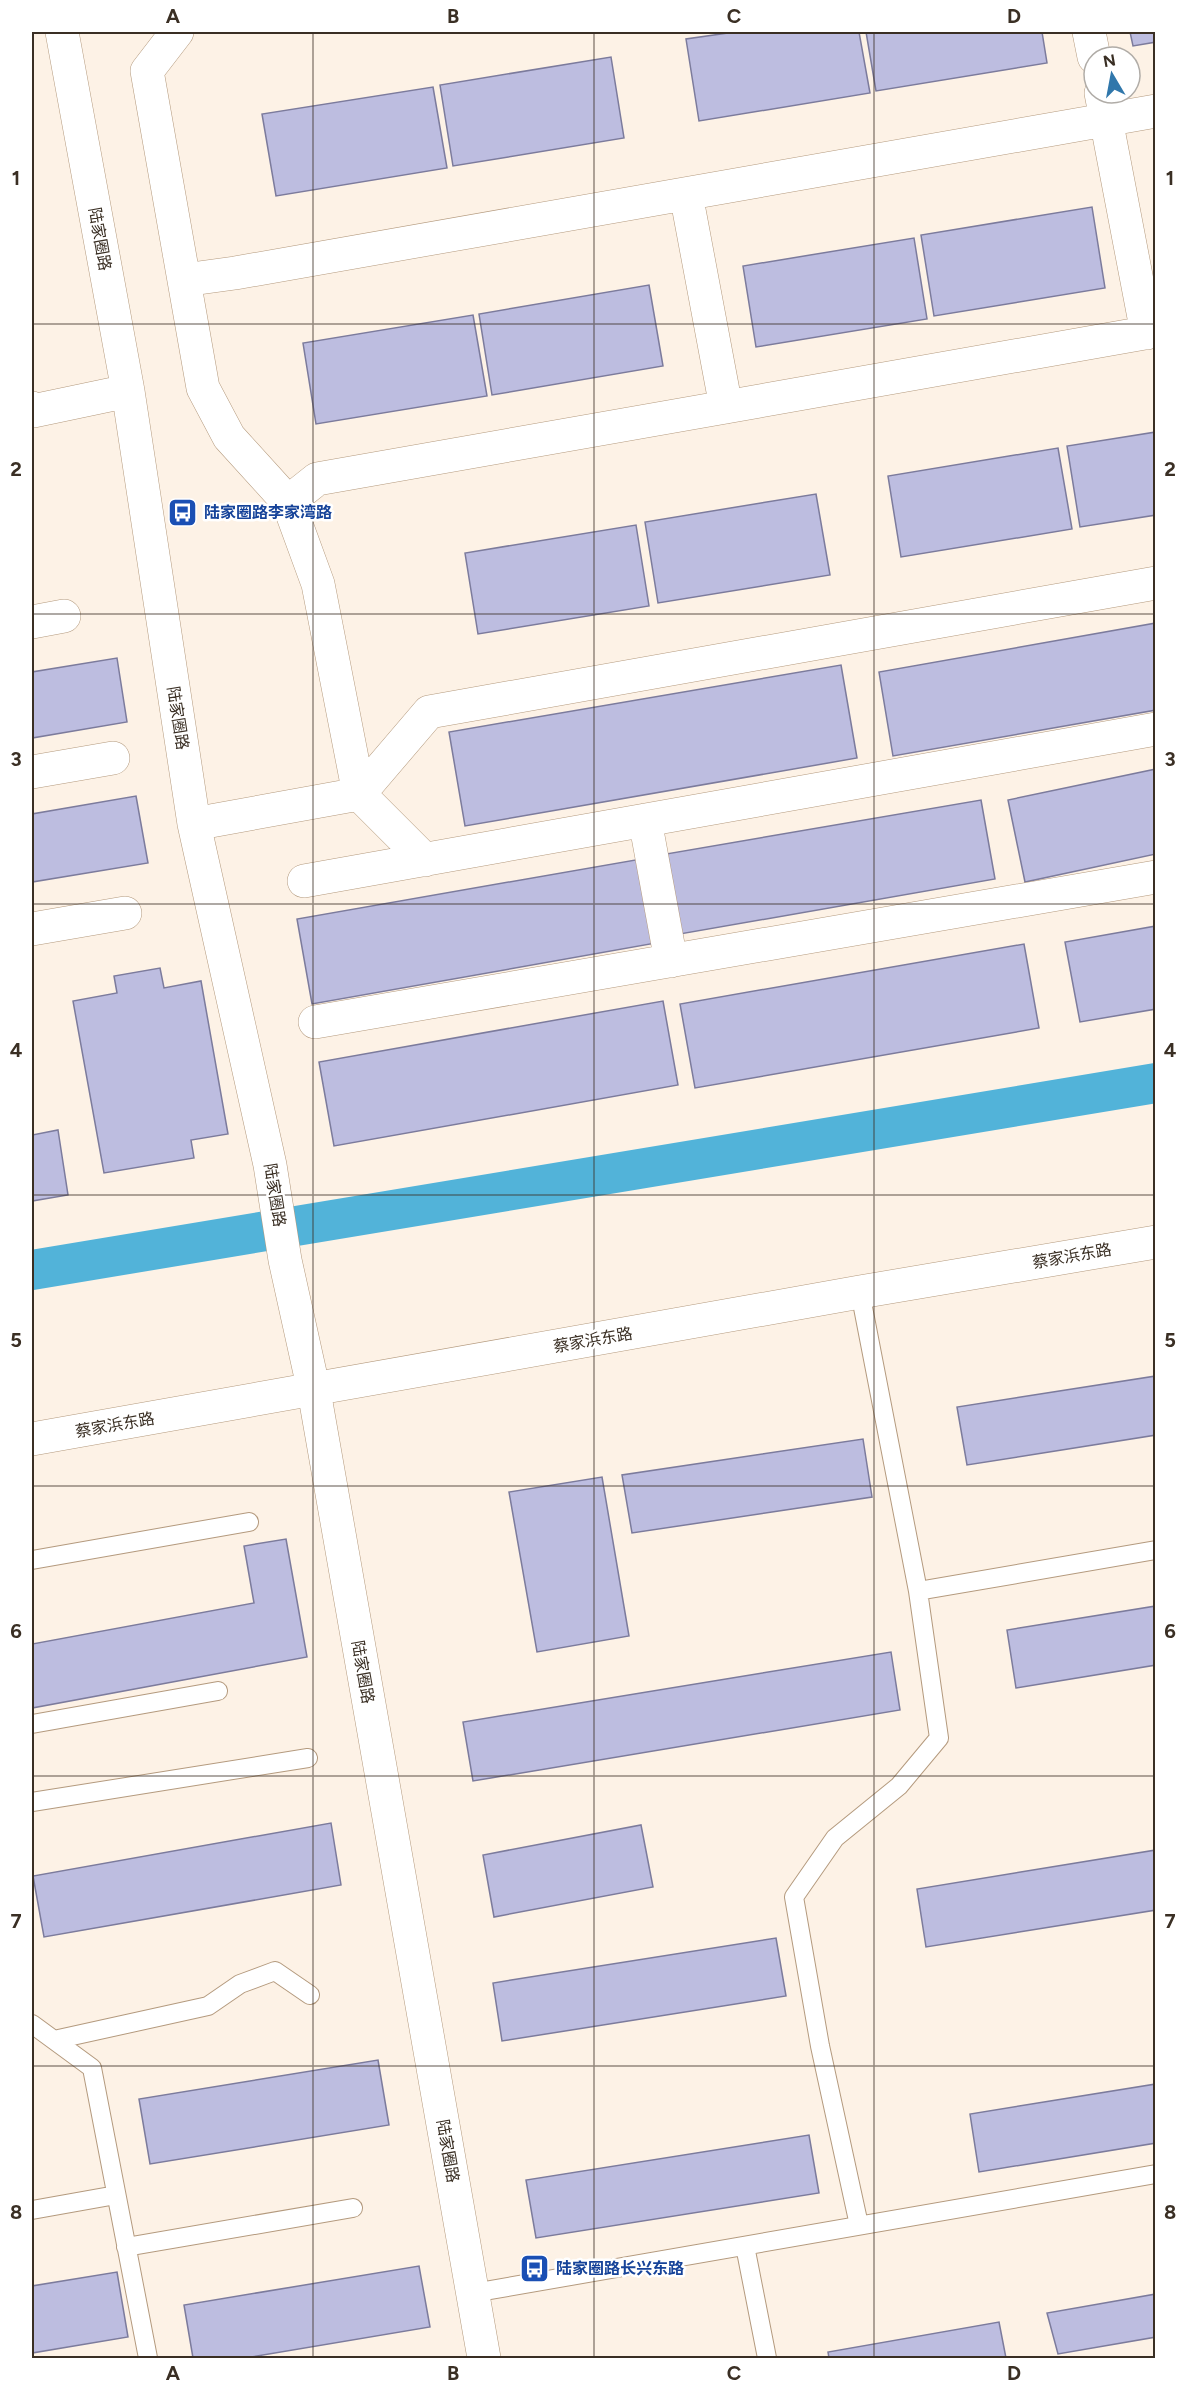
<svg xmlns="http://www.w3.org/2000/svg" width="1187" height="2390" font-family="Figtree,'Noto Sans SC',sans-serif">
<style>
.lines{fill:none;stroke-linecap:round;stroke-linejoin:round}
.canal{stroke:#52b3d9;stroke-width:40}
.building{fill:#bdbde0;stroke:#7c7b9c;stroke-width:1.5}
.lane-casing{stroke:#b49a7e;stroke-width:20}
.street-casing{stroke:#b49a7e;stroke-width:34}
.secondary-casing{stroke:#b49a7e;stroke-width:34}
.lane{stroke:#fff;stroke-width:18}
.street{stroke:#fff;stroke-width:33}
.secondary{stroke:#fff;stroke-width:33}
.grid{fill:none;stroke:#3a2f24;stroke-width:1.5;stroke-opacity:0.55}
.labels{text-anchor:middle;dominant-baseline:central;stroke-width:5;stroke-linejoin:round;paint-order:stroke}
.street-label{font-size:16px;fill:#3a2f24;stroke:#fff}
.transit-label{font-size:16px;font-weight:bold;fill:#164399;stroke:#fff;text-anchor:start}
.neatline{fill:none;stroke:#3a2f24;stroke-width:2}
.grid-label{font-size:20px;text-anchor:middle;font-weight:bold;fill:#3a2f24}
</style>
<rect width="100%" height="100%" fill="#fdf2e6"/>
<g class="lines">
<path class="canal" d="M32,1270L1156,1083"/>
</g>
<path class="building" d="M735,32H859L870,93L699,121L686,39Z
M866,32H1042L1047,63L876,91Z
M1130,32H1156V42L1133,46Z
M611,57L624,138L453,166L440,85Z
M433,87L447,168L276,196L262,114Z
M1092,207L1105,288L934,316L921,235Z
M914,238L927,319L756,347L743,266Z
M649,285L663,366L492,395L479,314Z
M473,315L487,396L316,424L303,343Z
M1156,432V515L1080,527L1067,446Z
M1058,448L1072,529L901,557L888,476Z
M816,494L830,575L658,603L645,522Z
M636,525L649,606L478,634L465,553Z
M1156,623V710L893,756L879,672Z
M117,658L127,722L32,738V672Z
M841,665L857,758L465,826L449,732Z
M1156,769V854L1025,882L1008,800Z
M136,796L148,863L32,882V814Z
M981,800L995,879L680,934L666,854Z
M641,859L656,943L312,1004L297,919Z
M1156,926V1009L1080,1022L1065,942Z
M1024,944L1039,1028L695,1088L680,1004Z
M160,968L164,988L201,981L228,1134L191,1140L194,1158L104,1173L73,1001L117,993L114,976Z
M663,1001L678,1085L334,1146L319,1062Z
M58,1130L68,1195L32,1201V1135Z
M1156,1376V1435L967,1465L957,1407Z
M863,1439L872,1497L632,1533L622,1475Z
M602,1477L629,1636L537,1652L509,1492Z
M286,1539L307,1657L32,1708V1644L254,1603L244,1546Z
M1156,1606V1665L1016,1688L1007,1630Z
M891,1652L900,1710L473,1781L463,1722Z
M331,1823L341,1885L44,1937L33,1876Z
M641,1825L653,1887L494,1917L483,1855Z
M1156,1850V1910L926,1947L917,1889Z
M776,1938L786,1996L502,2041L493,1983Z
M378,2060L389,2125L150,2164L139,2099Z
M1156,2084V2143L979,2172L970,2114Z
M809,2135L819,2193L536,2238L526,2180Z
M419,2266L430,2327L245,2358H193L184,2305Z
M117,2272L128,2337L32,2353V2286Z
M1156,2294V2337L1058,2354L1047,2313Z
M999,2322L1006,2358H829L828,2352Z"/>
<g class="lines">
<defs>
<path id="lane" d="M860,1292L918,1591L1156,1550
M32,1560L249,1522
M32,1724L218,1691
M32,1802L308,1758
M32,2024L92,2068L148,2358
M54,2040L208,2006L240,1984L275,1971L310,1995
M32,2210L116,2195
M859,2225L820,2046L794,1897L835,1838L899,1786L939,1738L918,1591
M745,2246L767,2358
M126,2247L353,2208
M473,2293L1156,2174"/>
<path id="street" d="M62,32L128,391L194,824L270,1165L285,1260L314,1391L484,2358
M177,32L147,71L203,388L229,437L288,502L318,584L359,794L194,824
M1089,32L1094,57
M1101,93L1147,333
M686,194L726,407
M184,280L235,273L1156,111
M32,408L33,411L128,391
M288,502L317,479L1156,331
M32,622L64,616
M32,772L113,758
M645,820L671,961
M425,860L359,794L429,712L1156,583
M304,881L1156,729
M32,929L125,913
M315,1022L1156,877"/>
<path id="secondary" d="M32,1439L860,1292L1156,1242"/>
</defs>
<use href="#lane" class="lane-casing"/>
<use href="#street" class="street-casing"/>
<use href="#secondary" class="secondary-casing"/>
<use href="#lane" class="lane"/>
<use href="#street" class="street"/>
<use href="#secondary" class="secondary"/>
</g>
<path class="grid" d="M313,32V2358M594,32V2358M874,32V2358M32,324H1156M32,614H1156M32,904H1156M32,1195H1156M32,1486H1156M32,1776H1156M32,2066H1156"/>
<defs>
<symbol id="bus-square" viewBox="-11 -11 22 22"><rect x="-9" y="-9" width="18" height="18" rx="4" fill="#1a4fb4" stroke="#fff"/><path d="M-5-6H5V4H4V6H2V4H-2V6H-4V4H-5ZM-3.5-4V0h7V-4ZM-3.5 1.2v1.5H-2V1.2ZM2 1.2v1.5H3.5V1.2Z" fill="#fff"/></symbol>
</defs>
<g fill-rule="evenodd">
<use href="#bus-square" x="166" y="496" width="33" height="33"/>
<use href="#bus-square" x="518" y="2252" width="33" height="33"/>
</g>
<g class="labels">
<g class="street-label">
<text transform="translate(100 239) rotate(80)">陆家圈路</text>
<text transform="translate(178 718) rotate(81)">陆家圈路</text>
<text transform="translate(275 1195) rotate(81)">陆家圈路</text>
<text transform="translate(1072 1256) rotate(-10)">蔡家浜东路</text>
<text transform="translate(593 1340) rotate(-10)">蔡家浜东路</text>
<text transform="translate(115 1425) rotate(-10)">蔡家浜东路</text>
<text transform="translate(363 1672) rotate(80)">陆家圈路</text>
<text transform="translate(448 2151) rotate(80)">陆家圈路</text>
</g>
<g class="transit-label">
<text x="204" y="512">陆家圈路李家湾路</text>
<text x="556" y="2268">陆家圈路长兴东路</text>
</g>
</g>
<rect width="1187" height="2390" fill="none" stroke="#ffffff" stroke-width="66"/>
<g transform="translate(1112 75) rotate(350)"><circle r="28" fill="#ffffff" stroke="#b0aca7" stroke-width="1.5"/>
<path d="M0-4.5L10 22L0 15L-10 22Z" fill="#3077ab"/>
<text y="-9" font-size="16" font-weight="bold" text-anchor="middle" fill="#3a2f24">N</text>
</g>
<rect x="33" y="33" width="1121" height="2324" class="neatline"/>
<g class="grid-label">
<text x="173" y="23">A</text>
<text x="453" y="23">B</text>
<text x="734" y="23">C</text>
<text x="1014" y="23">D</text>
<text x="16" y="185">1</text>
<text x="1170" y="185">1</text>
<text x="16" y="476">2</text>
<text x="1170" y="476">2</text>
<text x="16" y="766">3</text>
<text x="1170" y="766">3</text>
<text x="16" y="1057">4</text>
<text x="1170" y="1057">4</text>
<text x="16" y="1347">5</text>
<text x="1170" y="1347">5</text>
<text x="16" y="1638">6</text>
<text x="1170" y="1638">6</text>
<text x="16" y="1928">7</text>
<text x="1170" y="1928">7</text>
<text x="16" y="2219">8</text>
<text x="1170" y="2219">8</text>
<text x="173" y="2380">A</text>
<text x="453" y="2380">B</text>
<text x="734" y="2380">C</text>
<text x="1014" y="2380">D</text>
</g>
</svg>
